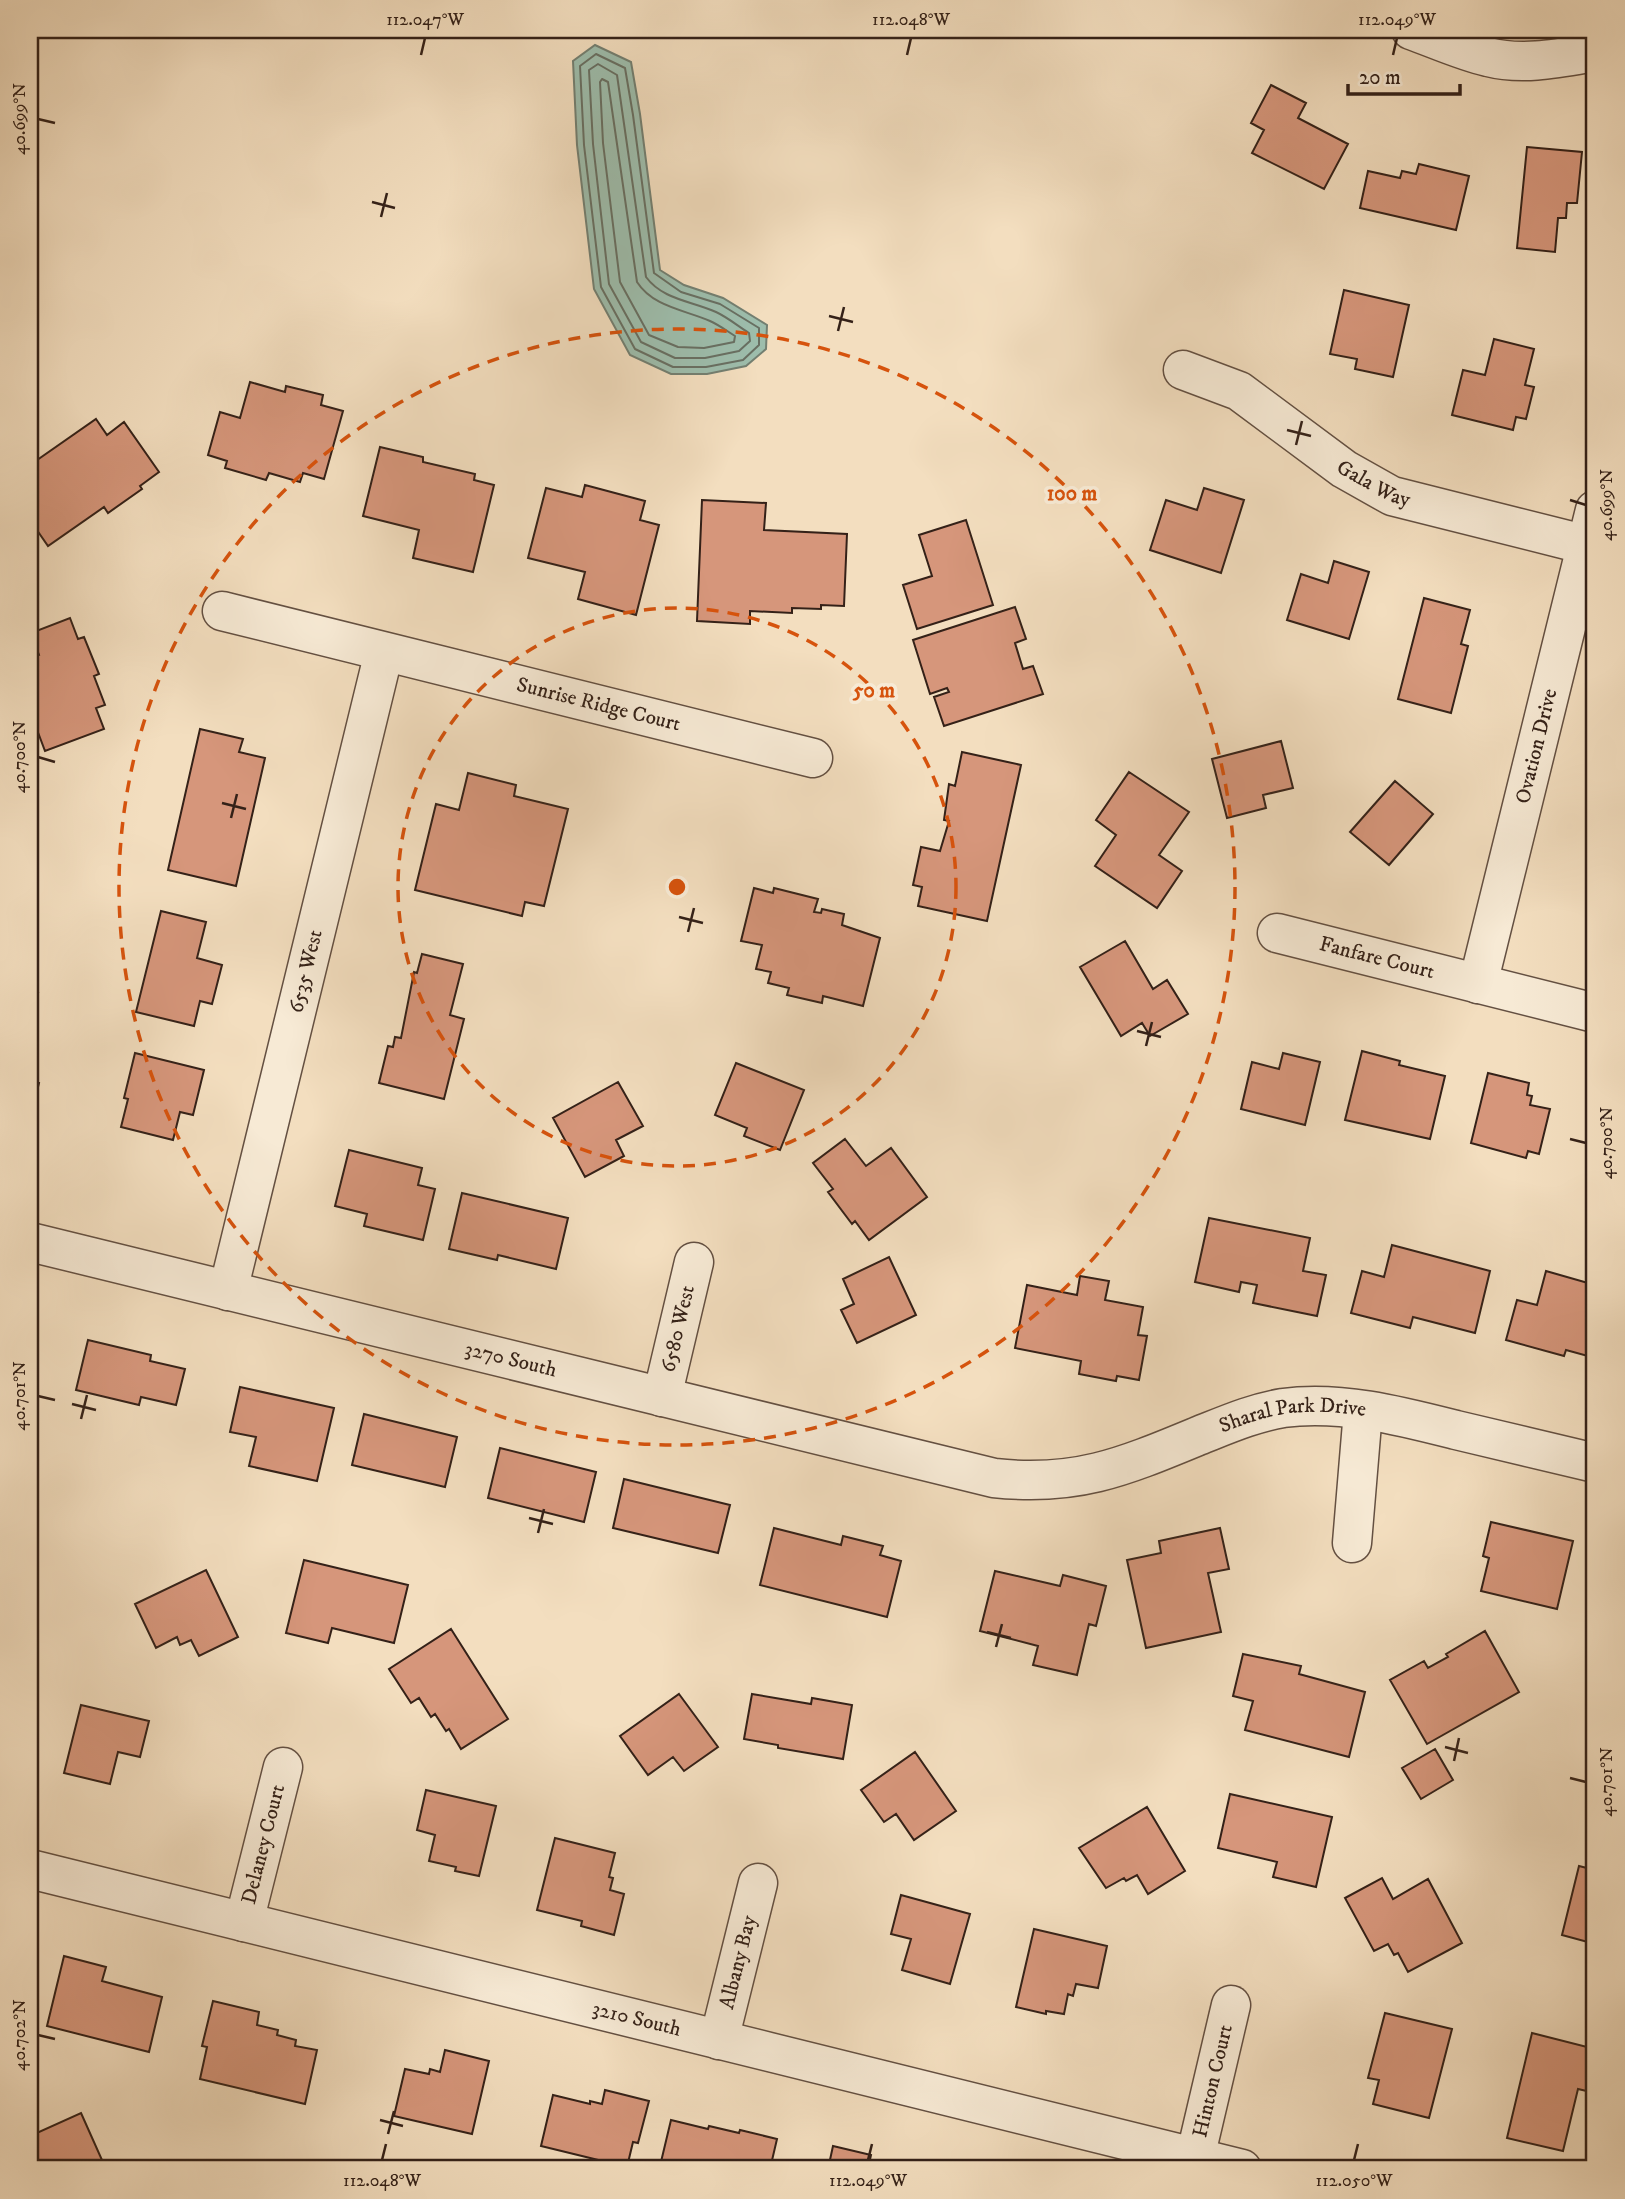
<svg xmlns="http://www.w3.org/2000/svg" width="1625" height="2199" font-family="'IM FELL DW Pica',serif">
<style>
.water{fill:#9dbdac;stroke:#737f71;stroke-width:2}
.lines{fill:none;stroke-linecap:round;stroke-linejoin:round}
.shore{stroke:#686f62;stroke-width:2}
.building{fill:#d6967b;stroke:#342118;stroke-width:2}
.street-casing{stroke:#645042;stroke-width:41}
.street{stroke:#f7ead5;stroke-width:38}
.ticks{fill:none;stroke:#342118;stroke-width:2.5}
.ring{fill:none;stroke:#d6530d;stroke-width:3.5;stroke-dasharray:12 9}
.labels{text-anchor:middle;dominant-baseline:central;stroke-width:7;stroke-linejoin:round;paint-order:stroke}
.street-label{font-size:21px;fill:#342118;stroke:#f7ead5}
.centre{fill:#d6530d;stroke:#f7ead5;stroke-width:3.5}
.ring-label{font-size:21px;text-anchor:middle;font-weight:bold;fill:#d6530d;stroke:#f7ead5;stroke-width:7;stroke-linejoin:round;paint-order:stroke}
.neatline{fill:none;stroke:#342118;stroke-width:2.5}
.ticks-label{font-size:18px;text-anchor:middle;fill:#342118}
</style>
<rect width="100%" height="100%" fill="#f3debf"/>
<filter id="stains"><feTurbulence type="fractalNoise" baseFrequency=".00286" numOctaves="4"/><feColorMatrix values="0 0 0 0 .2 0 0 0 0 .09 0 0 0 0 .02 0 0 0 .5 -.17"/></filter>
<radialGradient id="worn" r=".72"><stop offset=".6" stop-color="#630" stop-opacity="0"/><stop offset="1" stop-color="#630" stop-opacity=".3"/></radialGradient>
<path class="water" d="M595,45L631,62L640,114L660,270L684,285L723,298L767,325L766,349L746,366L707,374H671L630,355L594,289L577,145L573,61Z"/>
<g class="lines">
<path class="shore" d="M596,54L625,68L633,115L654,273L681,292L720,304L759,328V345L743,360L706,367H673L635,349L601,287L584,145L580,66Z
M598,64L617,75L646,277C663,300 692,301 716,312C727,317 738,326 749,333L750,341L739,351L705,358H675L641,342L609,284L593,144L589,70Z
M602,79L608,82L637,282C653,307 685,310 710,321C719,325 727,331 735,336L734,342L704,348L678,347L649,335L620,282L603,143L600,82Z"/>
</g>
<path class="building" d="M1271,85L1306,103L1298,118L1348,144L1324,189L1252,153L1264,130L1251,123Z
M1527,147L1582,152L1577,203H1567L1566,218H1558L1555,252L1517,248Z
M1419,164L1469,176L1456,230L1360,208L1368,171L1400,178L1402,171L1416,174Z
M1344,290L1409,305L1393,377L1355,369L1357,359L1330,354Z
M1494,339L1534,349L1525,385L1534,387L1526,419L1516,417L1513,430L1452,415L1463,370L1485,375Z
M250,382L285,392L286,386L323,395L321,405L343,411L324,479L303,473L300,482L269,473L266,480L225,468L227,461L208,455L220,412L240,418Z
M96,419L107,435L124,422L159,472L140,486L142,489L108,513L104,507L48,546L30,520V465Z
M380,447L423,457V462L475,474L474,480L494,485L473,572L413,558L419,530L363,516Z
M585,485L645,501L640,520L659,525L636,615L578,599L585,572L528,558L546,488L582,497Z
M1204,488L1244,500L1221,573L1150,550L1166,500L1197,510Z
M702,500L766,503L764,530L847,534L844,606L821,605V609L792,608V613L750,611V624L697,621Z
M966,520L993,605L917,629L903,585L932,576L919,535Z
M1334,561L1369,572L1349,639L1287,620L1301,574L1328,583Z
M1424,598L1470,610L1461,644L1468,646L1451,713L1398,699Z
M1015,607L1026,639L1015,643L1023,669L1033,666L1043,694L944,726L934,697L949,692L947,688L930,694L913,640Z
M70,618L78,639L84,637L99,674L94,676L105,705L96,708L104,729L45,751L30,711V658L39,655L31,633Z
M200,729L243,739L239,752L265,758L236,886L168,870Z
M1281,741L1293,788L1263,795L1266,808L1227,818L1212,759Z
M962,752L1021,765L987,921L918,906L922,887L913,885L921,847L940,851L949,821L944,820L949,784L955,786Z
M1129,772L1189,812L1159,855L1182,871L1157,908L1095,866L1116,835L1096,820Z
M468,773L516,785L514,796L568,809L544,906L525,902L522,916L415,890L436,804L459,810Z
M1395,781L1433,814L1389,865L1350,832Z
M754,888L773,893L774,888L818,899L814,912L821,913L822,909L844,914L842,925L880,938L863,1006L823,996L822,1003L787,995L789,988L768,983L771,972L756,969L762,945L741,941Z
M161,911L206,922L197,958L222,965L212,1004L200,1001L194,1026L136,1012Z
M1125,941L1153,989L1167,980L1188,1014L1150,1036L1142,1023L1121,1036L1080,967Z
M422,954L463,964L450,1015L464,1019L444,1099L379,1083L388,1046L393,1047L395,1037L401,1038L414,972L417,973Z
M30,976L38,992L30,996Z
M1362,1051L1400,1061L1399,1065L1445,1076L1430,1139L1345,1120Z
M135,1053L204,1070L193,1115L180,1112L173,1140L121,1127L128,1099L124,1098Z
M1283,1053L1320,1062L1305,1125L1241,1109L1252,1062L1279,1069Z
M736,1063L804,1090L780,1150L744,1136L747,1128L715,1115Z
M1488,1073L1529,1083L1527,1095L1532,1096L1530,1105L1550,1109L1539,1154L1528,1151L1526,1158L1471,1143Z
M30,1080L39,1083L30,1120Z
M618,1082L643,1126L616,1140L624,1156L585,1177L553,1118Z
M845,1139L866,1166L891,1148L927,1197L869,1240L855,1221L852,1224L828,1192L833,1189L813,1163Z
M349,1150L422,1168L418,1185L435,1189L423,1240L364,1226L367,1214L335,1206Z
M462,1193L568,1218L556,1269L498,1255L497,1260L449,1249Z
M1209,1218L1310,1238L1303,1271L1326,1275L1317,1316L1253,1303L1257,1285L1241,1282L1239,1292L1195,1282Z
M1392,1245L1490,1271L1475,1333L1413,1317L1410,1328L1351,1313L1362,1271L1384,1277Z
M889,1257L916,1315L857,1343L841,1310L854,1304L843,1279Z
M1546,1271L1595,1285V1358L1566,1350L1564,1356L1506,1340L1517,1300L1537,1305Z
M1080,1276L1109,1281L1105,1300L1143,1307L1138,1335L1147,1336L1139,1380L1117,1376L1116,1381L1079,1374L1081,1361L1015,1348L1027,1285L1077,1295Z
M88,1340L151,1355L150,1361L185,1369L176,1405L141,1397L139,1405L76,1390Z
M240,1387L334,1408L317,1481L249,1466L256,1437L230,1432Z
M364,1414L457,1437L445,1487L352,1465Z
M500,1448L596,1472L584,1522L488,1498Z
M624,1479L730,1505L718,1553L613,1528Z
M1491,1522L1573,1541L1557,1609L1481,1591L1489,1558L1483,1556Z
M774,1528L841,1545L843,1536L883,1546L880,1555L901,1561L887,1617L760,1585Z
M1220,1528L1229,1569L1208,1573L1221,1632L1146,1648L1127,1560L1161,1553L1159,1541Z
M304,1560L408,1585L394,1643L332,1628L328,1643L286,1633Z
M206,1570L238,1637L199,1656L191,1640L180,1645L177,1637L156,1648L135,1604Z
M995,1571L1060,1586L1063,1575L1106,1586L1096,1626L1089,1624L1077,1675L1033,1665L1038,1646L980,1631Z
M451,1629L508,1719L461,1749L449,1729L446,1731L435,1714L431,1717L419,1698L411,1703L389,1669Z
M1485,1631L1519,1692L1427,1744L1390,1680L1424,1661L1428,1668L1448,1657L1446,1654Z
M1243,1654L1301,1666L1299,1674L1365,1692L1349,1757L1245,1730L1253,1701L1233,1696Z
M679,1694L718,1747L684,1771L673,1757L648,1775L620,1736Z
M752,1694L811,1704L812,1698L852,1705L843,1759L778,1748V1745L744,1739Z
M81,1705L149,1721L140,1757L118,1752L110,1784L64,1773Z
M1435,1749L1453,1780L1421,1799L1402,1768Z
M915,1752L956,1811L914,1840L896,1814L884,1822L861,1790Z
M426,1790L496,1806L479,1876L455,1871L456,1867L429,1861L435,1835L417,1830Z
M1230,1794L1332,1817L1316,1887L1273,1877L1277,1862L1218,1848Z
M1147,1807L1185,1871L1148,1894L1137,1875L1126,1881L1124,1878L1106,1888L1079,1848Z
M555,1838L615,1853L609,1877L613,1878L610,1890L624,1894L614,1935L581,1926L582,1921L537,1910Z
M1579,1866L1595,1870V1944L1562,1935Z
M1382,1878L1393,1899L1428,1879L1462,1943L1408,1972L1398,1953L1394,1955L1388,1944L1374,1951L1345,1898Z
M901,1895L970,1914L950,1984L902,1970L911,1939L891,1934Z
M1034,1929L1107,1946L1098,1988L1076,1984L1073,1996L1068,1994L1064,2014L1046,2011V2014L1016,2007Z
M64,1956L106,1967L102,1981L162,1997L149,2052L47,2026Z
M213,2001L259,2012L257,2025L278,2030L277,2035L296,2040L295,2046L317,2050L305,2104L200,2079L207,2047L202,2046Z
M1385,2013L1452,2029L1429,2118L1373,2104L1379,2080L1368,2078Z
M1532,2033L1595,2049V2093L1578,2089L1563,2151L1507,2138Z
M445,2050L489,2061L472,2134L394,2116L405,2069L429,2074L430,2069L440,2072Z
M605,2090L649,2101L638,2143L633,2142L627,2167L541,2146L553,2095L590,2104V2101L602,2104Z
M81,2113L106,2169H31L30,2156L36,2153L30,2136Z
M671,2120L708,2129L709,2126L739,2133L740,2130L777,2139L770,2169H673L660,2166Z
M833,2146L871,2155L869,2164L879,2166L878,2169H828Z"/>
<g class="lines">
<defs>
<g id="street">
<path d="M1411,30C1436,39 1462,51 1488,57C1523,66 1560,58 1595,52"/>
<path id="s1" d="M1183,370L1239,391L1344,469L1392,496L1587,545"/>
<path id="s2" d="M222,611L813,758"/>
<path id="s3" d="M1277,933L1595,1013"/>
<path id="s4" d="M1478,984L1595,510"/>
<path id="s5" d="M30,1242L994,1478C1076,1487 1123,1467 1198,1436C1226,1425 1253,1413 1283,1408C1340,1400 1401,1416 1456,1430C1502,1441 1549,1452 1595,1463"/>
<path id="s6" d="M228,1291L384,652"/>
<path id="s7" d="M662,1397L694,1262"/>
<path d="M1352,1543L1363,1411"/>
<path id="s8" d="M30,1869L1242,2169"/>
<path id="s9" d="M244,1922L283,1767"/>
<path id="s10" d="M719,2040L758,1883"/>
<path id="s11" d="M1195,2158L1231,2005"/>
</g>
</defs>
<use href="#street" class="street-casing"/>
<use href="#street" class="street"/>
</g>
<path class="ticks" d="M421,55L425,38M907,55L911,38M1393,55L1397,38M38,119L55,123M372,202L395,208M381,217L387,193M829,316L853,322M838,331L844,307M1287,430L1311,436M1296,445L1302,421M1570,500L1586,505M38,757L55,762M222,803L246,809M231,818L237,794M679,917L703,923M688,932L694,908M1137,1031L1161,1037M1146,1046L1152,1022M1570,1139L1586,1143M38,1396L55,1400M72,1404L96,1410M81,1419L87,1395M529,1518L553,1524M538,1533L544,1509M987,1632L1011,1638M996,1647L1002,1624M1445,1747L1468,1753M1454,1761L1459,1738M1570,1778L1586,1782M38,2035L55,2039M380,2120L403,2126M388,2134L394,2111M382,2160L386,2144M868,2160L872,2144M1354,2160L1358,2144"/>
<g class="ring">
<circle cx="677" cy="887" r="279"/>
<circle cx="677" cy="887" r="558"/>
</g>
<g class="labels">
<g class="street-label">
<text stroke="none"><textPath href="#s1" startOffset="224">Gala Way</textPath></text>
<text stroke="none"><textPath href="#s2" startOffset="388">Sunrise Ridge Court</textPath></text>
<text stroke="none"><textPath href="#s4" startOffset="245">Ovation Drive</textPath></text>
<text stroke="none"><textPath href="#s3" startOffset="103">Fanfare Court</textPath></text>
<text stroke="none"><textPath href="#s6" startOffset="329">6535 West</textPath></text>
<text stroke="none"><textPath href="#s7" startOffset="70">6580 West</textPath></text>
<text stroke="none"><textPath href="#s5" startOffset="495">3270 South</textPath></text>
<text stroke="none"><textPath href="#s5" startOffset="1302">Sharal Park Drive</textPath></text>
<text stroke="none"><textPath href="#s9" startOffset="80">Delaney Court</textPath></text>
<text stroke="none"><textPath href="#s10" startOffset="80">Albany Bay</textPath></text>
<text stroke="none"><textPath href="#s8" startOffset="625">3210 South</textPath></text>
<text stroke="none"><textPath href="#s11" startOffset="79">Hinton Court</textPath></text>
</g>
</g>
<circle cx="677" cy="887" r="10" class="centre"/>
<g class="ring-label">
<text x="1072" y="500">100 m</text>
<text x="874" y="697">50 m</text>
</g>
<rect width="1625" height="2199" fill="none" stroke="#f3debf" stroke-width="77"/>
<path d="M1348 84v10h112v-10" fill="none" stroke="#342118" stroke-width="3.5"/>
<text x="1359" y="84" font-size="21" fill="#342118" stroke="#f7ead5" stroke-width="5" paint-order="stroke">20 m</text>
<rect x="38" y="38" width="1548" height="2122" class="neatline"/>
<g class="ticks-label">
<text x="425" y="25">112.047°W</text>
<text x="911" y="25">112.048°W</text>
<text x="1397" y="25">112.049°W</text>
<text transform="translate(19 119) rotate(-90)" y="6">40.699°N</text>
<text transform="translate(1606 505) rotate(-90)" y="6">40.699°N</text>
<text transform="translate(19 757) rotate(-90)" y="6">40.700°N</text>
<text transform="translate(1606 1143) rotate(-90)" y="6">40.700°N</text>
<text transform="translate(19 1396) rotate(-90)" y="6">40.701°N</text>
<text transform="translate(1606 1782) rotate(-90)" y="6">40.701°N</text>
<text transform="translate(19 2035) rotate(-90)" y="6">40.702°N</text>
<text x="382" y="2186">112.048°W</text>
<text x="868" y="2186">112.049°W</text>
<text x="1354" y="2186">112.050°W</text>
</g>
<rect width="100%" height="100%" filter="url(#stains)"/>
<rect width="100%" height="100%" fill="url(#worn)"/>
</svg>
